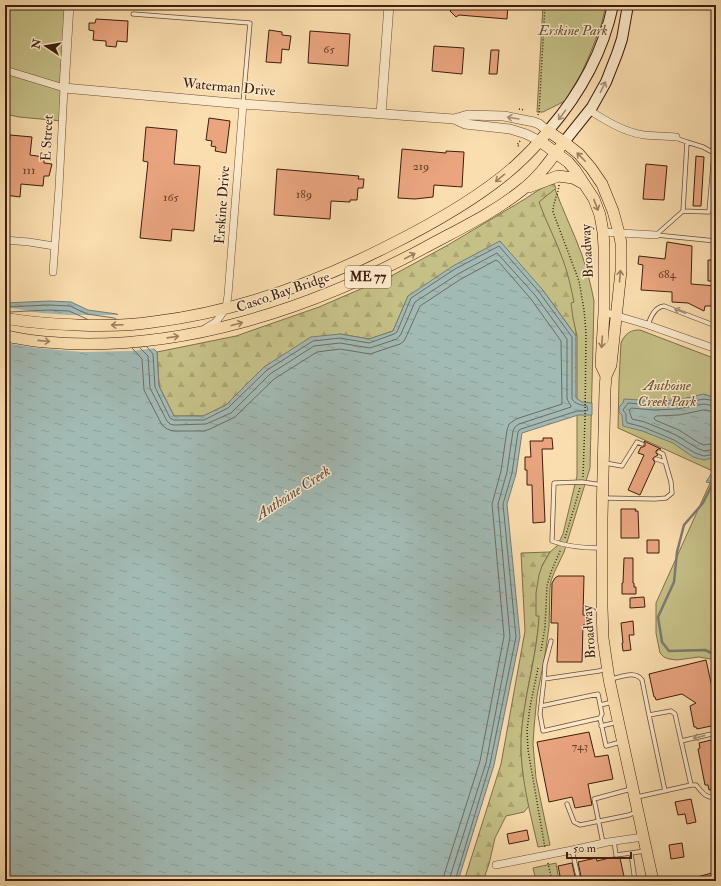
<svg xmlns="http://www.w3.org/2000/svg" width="721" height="886" font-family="'IM FELL Double Pica',serif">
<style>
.forest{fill:url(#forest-firs);stroke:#816e4a}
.park{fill:#c5c086;stroke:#816e4a}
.water{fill:url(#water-ripples);stroke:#7a7b72}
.pier{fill:#fbdeaf}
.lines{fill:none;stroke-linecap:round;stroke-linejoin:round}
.shore{stroke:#706c61;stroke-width:1}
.stream{stroke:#7a7b72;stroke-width:2.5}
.building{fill:#eaa57f;stroke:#3d1d0e}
.service-casing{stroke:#6c4d36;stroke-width:5}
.minor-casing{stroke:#6c4d36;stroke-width:8}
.tertiary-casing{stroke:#6c4d36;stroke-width:10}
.secondary-casing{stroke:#3d1d0e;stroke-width:12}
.primary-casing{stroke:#3d1d0e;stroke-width:12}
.path{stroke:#3d1d0e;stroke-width:1.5;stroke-dasharray:1 2;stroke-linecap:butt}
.service{stroke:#fceacb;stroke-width:3.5}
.minor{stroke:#fceacb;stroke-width:7}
.tertiary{stroke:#fceacb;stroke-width:9}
.secondary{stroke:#fceacb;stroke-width:10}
.primary{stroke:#fbdeaf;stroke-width:11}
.oneway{stroke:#a68e76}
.oneway2{stroke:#9c7e5e}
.labels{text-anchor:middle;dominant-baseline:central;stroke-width:3;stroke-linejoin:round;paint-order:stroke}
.number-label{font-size:12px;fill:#683f2a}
.shield{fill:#fceacb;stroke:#765a47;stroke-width:1}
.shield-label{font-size:13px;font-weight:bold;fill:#3d1d0e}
.park-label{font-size:14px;font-style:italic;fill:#664e32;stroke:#fceacb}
.street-label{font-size:14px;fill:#3d1d0e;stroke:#fceacb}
.water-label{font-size:15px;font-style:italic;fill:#5b4c40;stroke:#fceacb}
</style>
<defs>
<pattern id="forest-firs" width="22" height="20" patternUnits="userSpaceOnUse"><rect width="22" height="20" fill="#c5c086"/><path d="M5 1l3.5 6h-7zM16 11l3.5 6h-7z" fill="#aaa572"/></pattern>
<pattern id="water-ripples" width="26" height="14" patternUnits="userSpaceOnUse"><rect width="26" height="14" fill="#a2bab4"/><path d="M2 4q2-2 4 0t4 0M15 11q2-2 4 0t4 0" fill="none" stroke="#8c9f9a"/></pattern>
</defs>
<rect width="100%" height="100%" fill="#fbdeaf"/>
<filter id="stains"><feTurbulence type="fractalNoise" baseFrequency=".005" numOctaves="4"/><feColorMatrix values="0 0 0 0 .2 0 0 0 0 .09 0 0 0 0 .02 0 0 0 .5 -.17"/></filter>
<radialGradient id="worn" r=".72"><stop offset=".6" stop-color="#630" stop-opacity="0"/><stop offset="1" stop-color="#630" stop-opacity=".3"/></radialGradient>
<path class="forest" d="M554,184L556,188L549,202L576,280V336L542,289L408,296L393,331L369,339L340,334L264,367L226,405L204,416H174L159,386L157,352L236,336L319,307L393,275L448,245L525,199L537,191L546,186Z
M550,552L542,566V594L539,624L535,651L527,693L522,728L521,753L523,771L529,806L524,812L506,816L495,838L489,864L483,881H464L501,764L525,631L521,553Z"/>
<path class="park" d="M5,5H69L62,121L19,117L5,114Z
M543,5H606L601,26L590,54L581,74L565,101L543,112H537Z
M555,189C563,211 574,233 582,255C587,270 591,285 594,301L590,468L564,552L554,573L551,581L550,588L549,627L545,655L537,696L534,728L533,744L536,778L550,845L538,847C530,812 520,776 521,739C523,698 537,658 539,616H536V593L539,575L542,566L550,552L557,546L563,534L577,476V336L573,318L571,303L574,302C571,288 568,273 563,260C556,240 546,222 539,202Z
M637,330H640L716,359V663L711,659L699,657L677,660L669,659L664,657L660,653L656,633V603L715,472L618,428L619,381L621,343C624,336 628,331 637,330Z
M556,863L559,881H536L533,868Z"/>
<path class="water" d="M500,241L542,289L576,336V398L582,402L592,403V415H578L522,433L516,474L507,504L520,637L494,765L458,881H5V303L49,301L71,302L88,310L117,314L157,352L159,386L174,416H203L226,405L264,367L311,337L340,334L369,339L393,331L408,296L453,266Z
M704,394L716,398V457L704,460L693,457L673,443L642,431L623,426L622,415L619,412V407L623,403L624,399L655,401L677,400Z
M716,466V484L706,482Z"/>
<path class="pier" d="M5,307L41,313L68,315H121L157,348L132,351L82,352L37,348L5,343Z"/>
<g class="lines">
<path class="shore" d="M5,307L49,305L70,306L87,314L114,318L116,319
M10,312L49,310L69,311L87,319
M147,347L153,354L155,387L170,418L174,420H204L228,408L267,370L313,341L340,338L369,343L394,334L397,332L411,298L455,269L499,246L539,292L572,337V399C575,404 581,405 587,406L588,410L586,411H577L521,429L519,430L518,432L512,473L503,504L516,637L490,764L455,881
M132,348L142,359L144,390L162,425L167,429L173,431H204L210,429L235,417L274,379L317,352L340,349L370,354L400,344L404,341L406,337L420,306L461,279L496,260L498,261L531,299L561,341L562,404L516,419L509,424L507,430L501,471L492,504L504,636L480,761L444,875L443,881
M140,348L148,356L150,388L167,421L170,424L174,425L206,424L231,413L270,374L314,346L340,343L370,348L397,339L401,334L415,302L458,274L497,253L535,295L567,339V398C567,401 571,404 571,407L519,424L515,427L513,431L507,472L498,504L510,637L486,763L450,877V881
M716,401L704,399L677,404L655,405L628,403L623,410L626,414V421L628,423L643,427L674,440L695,453L704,456L716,454
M716,406L704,404L677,409L654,410L631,408L629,410L632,419L645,422L676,435L697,448L704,451L716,449
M716,412L703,410L679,415L656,416L654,418L655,420L679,430L699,443L704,445L716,443"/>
<path class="stream" d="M716,477L703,503L684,525L677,552L674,582L658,617L662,642L669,651L705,650L716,655"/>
</g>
<path class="building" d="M453,5H508L507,19L459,15L456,17L450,11L452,9Z
M96,19L128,21L127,42L117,41L116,47L106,46V41L93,40L94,31L89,30V23H95Z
M269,30L282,32V35L291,36L289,50L282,49L281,63L266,62Z
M310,31L350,34L348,66L308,63Z
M434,46L464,48L462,74L432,71Z
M491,50H499L497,74H489Z
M209,118L230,121L226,153L215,151L216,147L211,146L212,141L206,140Z
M146,127L177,130L174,164L200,166L194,231L172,229L171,241L140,238L148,162L143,161Z
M10,135L32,137L30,155L44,157V163L52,164L49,176H44L43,186L21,184L20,197L5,195Z
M402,149L446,153V151L464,152L462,187L434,185L433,197L415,199L398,198Z
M696,156L704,157L701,206H693Z
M646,164L667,166L664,200L643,199Z
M277,169L359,176L358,179H364L363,188H358L357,200H350V202L331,201L330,219L274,215Z
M667,242L692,246L691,284L716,286V306H705L704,311L688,303L672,302V292L641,290L643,265L638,264L639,256L665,259Z
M708,260H715L714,281H708Z
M543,438H552L553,449H542L545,522L533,523L532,485H527V470H525V457H531L530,441H543Z
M644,441L661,449H658L656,451V453L658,455L653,458V460L655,462L640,495L628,490L644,455L638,453L641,447H643L645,446V443Z
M621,509H636L635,511H638L639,538H621Z
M647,540H659V553H647Z
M624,558H633V583H634V587H636V594H622V583H623Z
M558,576H584L583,615H588V625H583L582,662H557L558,623H551L552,583L555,578Z
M644,597L645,607L630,608V598Z
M633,621L634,635H629L631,650L623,651L622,643H623L621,623Z
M706,660L716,705V725L697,729L696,727H694L690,706L696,703L682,694L656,700L655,697H654L649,674Z
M589,732L595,757L608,755L613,779L588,784L592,805L575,808L572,797L549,802L537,742Z
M715,739L716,740V789L709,790L708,785H705L698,749L700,748L699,743Z
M691,799L696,822L687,824L685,814L678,815L675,802Z
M527,830L529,840L509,844L507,834Z
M682,843L684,857L671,859L669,845Z
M614,857L616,858H620L625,881H613L612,879L604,881H582L578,862L596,858L597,861Z
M572,863L576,881H561L558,866Z
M716,872V881H689V879Z"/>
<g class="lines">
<defs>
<path id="service" d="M133,14L250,23L243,103
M710,205L716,206
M683,211L709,212L714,153L703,147L687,142
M656,235L683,211L687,142L676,138
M656,235L716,241
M648,325C651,316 655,307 664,306L716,326
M656,459L665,462
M605,463L622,466L637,442L642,444
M604,498L655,499L666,498L672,493L671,482L663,454L659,452
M600,548C583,548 568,547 552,541L554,483L582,482L602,485
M606,669L599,671L544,679L540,714L543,731L600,718L606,746L621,742
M544,679L545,664L551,641
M611,679C621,677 635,670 642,680L649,715
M600,705L613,702
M541,706L598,694L602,714L600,718
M601,726L618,722
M681,741L716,733
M691,785H696C702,792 706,799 716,797
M637,797C655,793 673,789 691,785L675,714L671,711L649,715L665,791
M567,804L574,822L580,825L629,815L636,812
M614,841L616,855L631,853
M603,843L594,799L631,789
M572,850L579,881
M635,881L631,853L645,851"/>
<path id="minor" d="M5,70L64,88L59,188L53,272
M589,110C606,121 624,132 644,135C654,136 665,136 676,137
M603,232L656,235
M5,240L29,242L54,246
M604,312L648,325L716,349
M206,328L216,322L226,308L228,295L243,104
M496,865L572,850L608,842L643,837"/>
<path id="tertiary" d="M69,5L64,88L243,104L454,119L468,115L504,116L534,122L539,124L548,131
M381,114L389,5
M454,119L465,124L510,129L526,134L540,141"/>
<path id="secondary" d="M548,131C580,94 603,53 613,5
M564,142L592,107L606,82L617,54L622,39L628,5"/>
<path id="primary" d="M540,141L568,162L575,170L594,199L600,215L603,232L604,247V312L601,365L606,376
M529,187L558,176L573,178L584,184
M5,318C29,323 53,324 77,325C102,326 128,326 153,322C235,312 316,283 390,245C432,224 479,198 515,166C527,155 538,144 548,131L564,142L579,154L591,168L602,184L613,211L619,233L621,243V271L611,365L606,376L605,389L602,518V608L603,638L609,679L653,881
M5,336C18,338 31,341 45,342C177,354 311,309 426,247C459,229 492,214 522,190C539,177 552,158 564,142"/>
</defs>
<use href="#service" class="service-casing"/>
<use href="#minor" class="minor-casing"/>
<use href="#tertiary" class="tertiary-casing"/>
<use href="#secondary" class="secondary-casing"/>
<use href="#primary" class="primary-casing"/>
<path class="path" d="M519,109L525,110
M538,115L539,113L545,5
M520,141L517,145L520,147
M559,185C558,195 553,202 553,212L579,281L584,310L586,333L585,419L583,477
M565,538L580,488
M541,651L545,627L547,586L551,572L561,549
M538,668L530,707L527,730L528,750L545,848
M548,863L552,881"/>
<use href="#service" class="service"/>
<use href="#minor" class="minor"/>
<use href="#tertiary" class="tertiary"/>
<use href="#secondary" class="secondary"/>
<use href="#primary" class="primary"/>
</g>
<defs><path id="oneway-shaft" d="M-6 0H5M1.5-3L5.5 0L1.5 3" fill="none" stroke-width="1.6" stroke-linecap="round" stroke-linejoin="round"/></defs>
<g class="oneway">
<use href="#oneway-shaft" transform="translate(603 87) rotate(-64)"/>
<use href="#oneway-shaft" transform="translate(562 115) rotate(127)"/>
<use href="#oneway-shaft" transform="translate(513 118) rotate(-171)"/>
<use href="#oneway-shaft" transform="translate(680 311) rotate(-159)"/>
<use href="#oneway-shaft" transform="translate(699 737) rotate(166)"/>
</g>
<g class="oneway2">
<use href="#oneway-shaft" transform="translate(581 157) rotate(-134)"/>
<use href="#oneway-shaft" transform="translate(500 178) rotate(141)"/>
<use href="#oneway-shaft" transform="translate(596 205) rotate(69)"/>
<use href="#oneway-shaft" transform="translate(410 256) rotate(-28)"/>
<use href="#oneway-shaft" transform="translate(620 276) rotate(-85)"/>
<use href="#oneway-shaft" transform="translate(237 324) rotate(-15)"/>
<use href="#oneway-shaft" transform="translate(117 325) rotate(178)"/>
<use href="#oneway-shaft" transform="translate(173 337) rotate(-8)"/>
<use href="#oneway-shaft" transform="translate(44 341) rotate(6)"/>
<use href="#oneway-shaft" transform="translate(602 342) rotate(94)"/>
</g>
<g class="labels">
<g class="number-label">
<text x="329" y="49">65</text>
<text x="421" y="166">219</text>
<text x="29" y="170">111</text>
<text x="304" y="194">189</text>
<text x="171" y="197">165</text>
<text x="667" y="274">684</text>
<text x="580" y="746">743</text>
</g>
<rect class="shield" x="345" y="266" width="46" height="22" rx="3"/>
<g class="shield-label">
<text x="368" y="277">ME 77</text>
</g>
<g class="park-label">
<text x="573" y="30">Erskine Park</text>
<text x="667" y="385">Anthoine<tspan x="667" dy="16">Creek Park</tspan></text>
</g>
<g class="street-label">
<text transform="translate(229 87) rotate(5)">Waterman Drive</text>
<text transform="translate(47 138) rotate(-87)">E Street</text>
<text transform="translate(222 205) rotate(-86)">Erskine Drive</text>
<text transform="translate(587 251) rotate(-93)">Broadway</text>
<text transform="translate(283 292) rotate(-19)">Casco Bay Bridge</text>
<text transform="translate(589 632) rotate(-94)">Broadway</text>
</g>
<g class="water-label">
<text transform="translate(293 493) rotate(-33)">Anthoine Creek</text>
</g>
</g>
<rect width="721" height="886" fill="none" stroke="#fbdeaf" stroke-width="20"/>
<rect x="6" y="6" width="709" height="874" fill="none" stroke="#3d1d0e" stroke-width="2"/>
<rect x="10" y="10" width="701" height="866" fill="none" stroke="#3d1d0e"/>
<g transform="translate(46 46) rotate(282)" stroke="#fceacb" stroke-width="3" paint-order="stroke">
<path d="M0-3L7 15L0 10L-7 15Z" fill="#3d1d0e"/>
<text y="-6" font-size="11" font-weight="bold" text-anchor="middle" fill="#3d1d0e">N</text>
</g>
<path d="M567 852v6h64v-6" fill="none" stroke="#3d1d0e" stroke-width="2"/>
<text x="573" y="852" font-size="12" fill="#3d1d0e" stroke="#fceacb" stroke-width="3" paint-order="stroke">50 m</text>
<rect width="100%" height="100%" filter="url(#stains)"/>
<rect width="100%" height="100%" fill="url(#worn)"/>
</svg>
